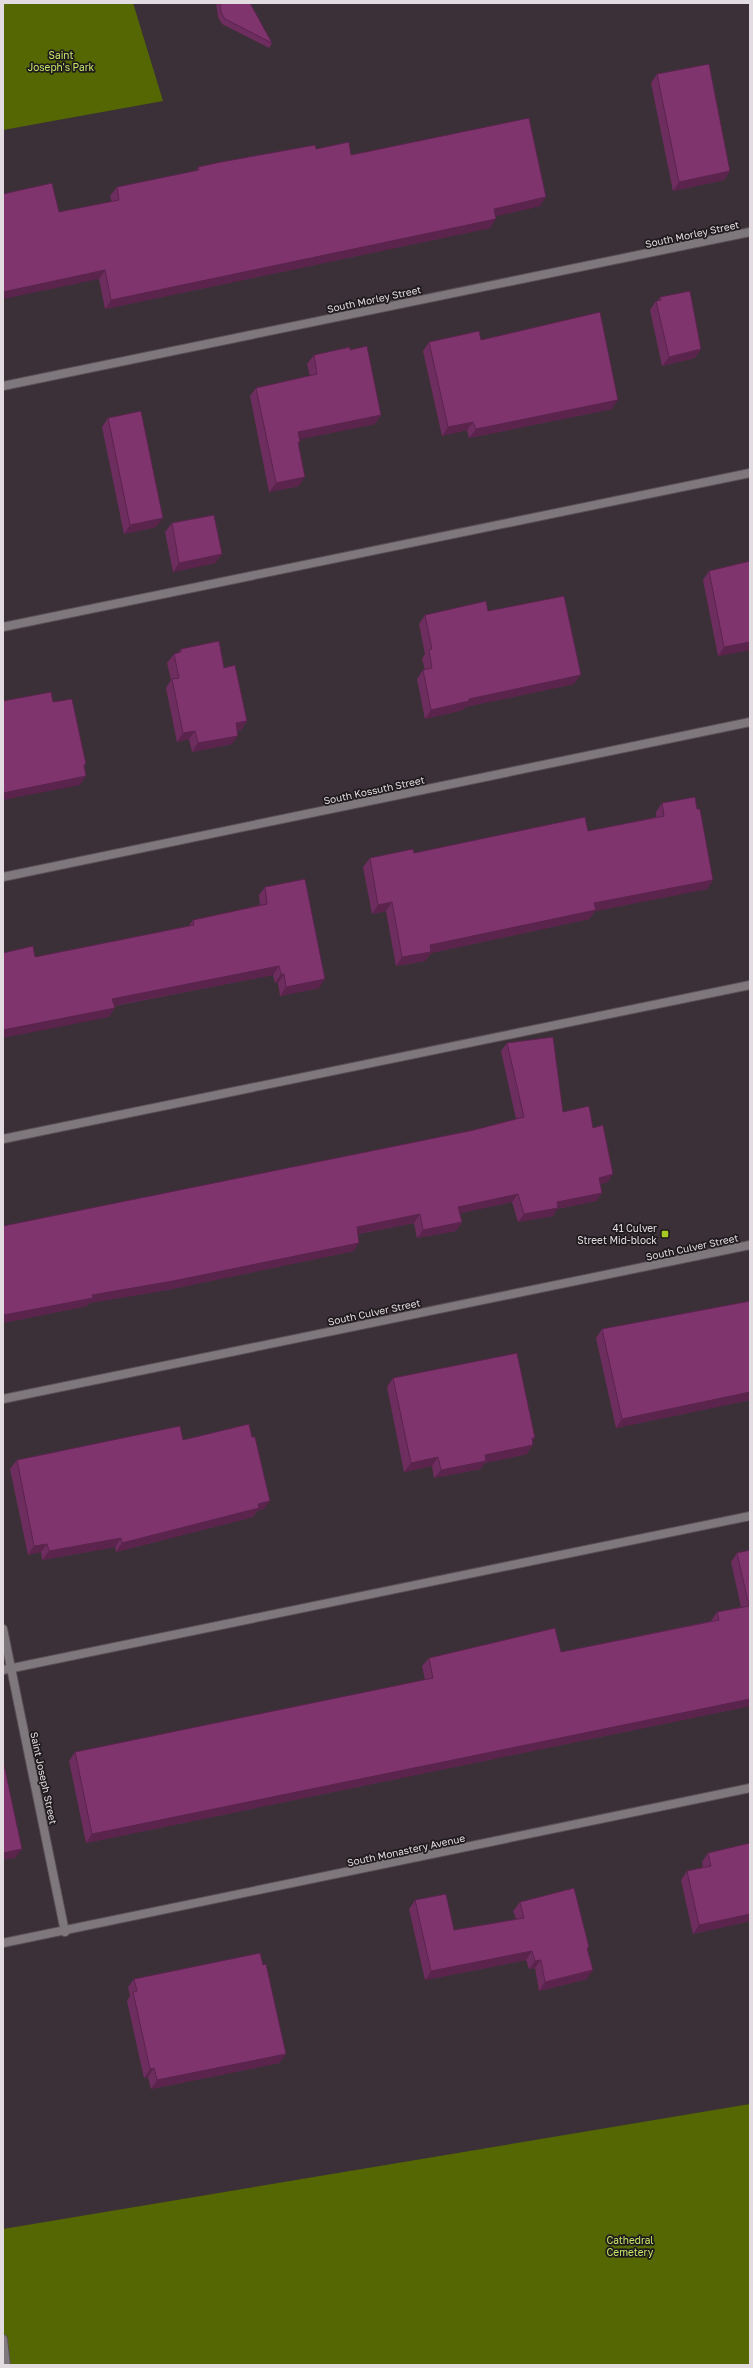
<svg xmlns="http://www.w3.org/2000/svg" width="753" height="2368" font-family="'Golos Text',sans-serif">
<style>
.green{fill:#546702}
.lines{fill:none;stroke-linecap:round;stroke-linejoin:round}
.lane-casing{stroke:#594f55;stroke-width:10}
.street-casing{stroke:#594f55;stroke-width:10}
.lane{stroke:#7e787c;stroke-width:8}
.street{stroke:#7e787c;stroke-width:8}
.wall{fill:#6e2d5f}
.shaded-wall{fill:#5a244d}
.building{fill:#80346e;stroke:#5a244d}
.poi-dot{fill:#a6c822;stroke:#1f1a1d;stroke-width:1.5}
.labels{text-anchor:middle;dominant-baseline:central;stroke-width:3.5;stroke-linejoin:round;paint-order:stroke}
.park-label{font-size:10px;fill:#c6e668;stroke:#1f1a1d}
.street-label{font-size:10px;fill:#e2dbdf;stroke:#1f1a1d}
.poi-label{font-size:10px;fill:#e2dbdf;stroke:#1f1a1d;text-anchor:end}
</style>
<rect width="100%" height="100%" fill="#3b3037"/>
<path class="green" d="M3,3H133L163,101L3,130Z
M750,2104V2365H3V2229Z"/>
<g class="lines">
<defs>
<path id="lane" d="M3,627L750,473
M3,1139L750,985
M3,1670L750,1516
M3,2339L6,2365"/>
<path id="street" d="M3,386L750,232
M3,877L750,722
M3,1399L750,1245
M3,1629L65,1932
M3,1943L750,1788"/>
</defs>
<use href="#lane" class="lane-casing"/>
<use href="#street" class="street-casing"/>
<use href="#lane" class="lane"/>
<use href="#street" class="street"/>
</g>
<path class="wall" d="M216,3H250L272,43L269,48L222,24L218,17Z
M657,74L730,171L724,180L673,191L651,83Z
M316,149L351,155L540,206L496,216L490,228L105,309L99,279L59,212L112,202L110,196L117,187L196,171L198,167Z
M660,297L701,349L695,358L662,366L650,310L656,301H658Z
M481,340L612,409L469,438L467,430L442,436L423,351L429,342Z
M350,350L381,415L375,424L300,439L299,445V486L269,492L250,396L256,388L310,376L307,364L314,355Z
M108,418L156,527L124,534L102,427Z
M172,523L222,554L215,563L173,572L165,532Z
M750,561V650L718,656L703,580L709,571Z
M488,611L574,684L465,707L463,710L425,719L417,679L423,670H425L422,659L425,654L419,624L425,615Z
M181,649L224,668L247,721L241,730L237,731L232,744L192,752L189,739L177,742L166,688L171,680L167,663L174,654L178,653Z
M662,803L697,809L713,880L707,889L595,911L589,919L431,953L425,961L396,966L386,911L372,914L363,867L370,858L414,853L588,831L656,817V812Z
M265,887L319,988L280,996L278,983H275L273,975L114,1006L109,1017L35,957L188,927L193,920L260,905L259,895Z
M507,1043L563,1112L593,1128L608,1182L600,1184L602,1193L596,1201L557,1209L553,1216L518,1222L512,1202L460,1213L462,1222L456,1231L417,1238L414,1223L358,1234L354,1251L167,1290L89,1303L87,1306L3,1323V1226L474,1130L516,1119L501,1051Z
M750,1301V1400L616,1428L596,1338L602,1329Z
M393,1378L532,1441L527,1454L485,1463L480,1469L434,1478L432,1466L404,1472L387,1387Z
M183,1440L264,1509L257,1511L253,1517L116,1552L115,1547L42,1560L41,1552L28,1555L10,1469L17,1460Z
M750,1550V1706L86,1843L69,1761L75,1752L425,1680L422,1666L429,1658L561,1652L711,1621L717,1612L741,1607L731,1562L737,1553Z
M750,1843V1921L693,1934L681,1880L687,1871L703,1867L702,1862L708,1853Z
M415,1900L454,1930L516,1919L513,1911L520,1902L589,1947L587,1950V1979L539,1991L535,1968L529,1969L526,1960L425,1980L409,1909Z
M134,1979L286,2054L279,2063L151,2089L148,2077L144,2078L127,2001L130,1996L128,1987Z"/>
<path class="shaded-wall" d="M730,171L724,180L673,191L679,182Z
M546,197L540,206L488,218L494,209Z
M496,219L490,228L105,309L111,300Z
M105,270L99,279L3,299V292Z
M701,349L695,358L662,366L669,357Z
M618,400L612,409L469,438L476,429Z
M381,415L375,424L292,441L298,432Z
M473,422L467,430L442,436L448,427Z
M305,477L299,486L269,492L276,483Z
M163,518L156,527L124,534L130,525Z
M222,554L215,563L173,572L179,563Z
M750,642V650L718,656L724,647Z
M581,675L574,684L465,707L463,710L425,719L431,710L469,699Z
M247,721L241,730L230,732L236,723Z
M195,731L189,739L177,742L183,733Z
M238,736L232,744L192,752L198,743Z
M86,776L80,785L3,800V793Z
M713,880L707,889L595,911L589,919L431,953L425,961L396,966L402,957L430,945L594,903Z
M392,902L386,911L372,914L378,905Z
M279,966L273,975L106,1007L112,999Z
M281,974H284L278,983H275Z
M325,979L319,988L280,996L286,987Z
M115,1008L109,1017L3,1038V1030Z
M613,1174L608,1182L593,1186L599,1178Z
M602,1193L596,1201L557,1209L553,1216L518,1222L524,1214L557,1202Z
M518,1194L512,1202L452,1215L458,1207Z
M420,1214L414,1223L351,1235L357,1227Z
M462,1222L456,1231L417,1238L423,1230Z
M359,1243L354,1251L167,1290L89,1303L87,1306L3,1323V1317L4,1315L92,1295Z
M750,1392V1400L616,1428L622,1419Z
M532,1438H535L529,1446L533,1445L527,1454L485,1463L480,1469L434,1478L441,1470L485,1455Z
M438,1457L432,1466L404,1472L411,1463Z
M270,1501L264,1509L257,1511L253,1517L116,1552L122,1543Z
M121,1538L115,1547L42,1560L49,1551Z
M47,1544L41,1552L28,1555L34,1546Z
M750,1699V1706L86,1843L92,1834Z
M22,1849L15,1858L3,1860V1853Z
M750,1914V1921L693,1934L699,1925Z
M532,1951L526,1960L425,1980L431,1971Z
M541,1960L535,1968L529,1969L535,1961Z
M593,1970L587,1979L539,1991L545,1982Z
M286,2054L279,2063L151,2089L157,2080Z
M154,2068L148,2077L144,2078L150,2069Z"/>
<path class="building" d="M220,3H250L272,43L225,19L221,12Z
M709,64L730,171L679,182L657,74Z
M529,118L546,197L494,209L496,219L111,300L105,270L3,292V194L52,183L59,212L119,200L117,187L199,170L198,167L221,162L315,145L316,149L349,142L351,155Z
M690,291L701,349L669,357L656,301L661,300L660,297Z
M600,312L618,400L476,429L473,422L448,427L429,342L479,331L481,340Z
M367,346L381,415L298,432L300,442H298L305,477L276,483L256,388L317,374L314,355L350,347V350Z
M141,411L163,518L130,525L108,418Z
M214,515L222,554L179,563L172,523Z
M750,561V642L724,647L709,571Z
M564,596L581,675L469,699V701L431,710L423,670L432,668L429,650L432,649L425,615L486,601L488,611Z
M219,641L224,668L235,665L247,721L236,723L238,736L198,743L195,731L183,733L172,679L179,678L174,654L181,652V649Z
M51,692L53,702L72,699L86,764L84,765L86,776L3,793V701Z
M695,797L697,809H700L713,880L594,903L596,910L430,945L431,952L402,957L392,902L378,905L370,858L413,849L414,853L585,817L588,831L664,816L662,803Z
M305,879L325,979L286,987L284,974H281L279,966L112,999L115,1008L3,1030V953L33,946L35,957L194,925L193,920L267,904L265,887Z
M553,1037L563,1112L589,1106L593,1128L603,1125L613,1174L599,1178L602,1193L557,1202L558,1208L524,1214L518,1194L458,1207L462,1222L423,1230L420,1214L357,1227L359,1243L173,1281L92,1295L93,1298L4,1315L3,1309V1226L474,1130L524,1117L507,1043Z
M750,1301V1392L622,1419L602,1329Z
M517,1353L535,1438H532L533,1445L485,1455L486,1461L441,1470L438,1457L411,1463L393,1378Z
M249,1424L252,1437H255L270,1501L258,1504L259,1508L122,1543L121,1538L49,1551L47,1544L34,1546L17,1460L180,1426L183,1440Z
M750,1550V1699L92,1834L75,1752L433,1678L429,1658L555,1628L561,1652L719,1620L717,1612L749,1606L737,1553Z
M3,1760L22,1849L3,1853Z
M750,1843V1914L699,1925L687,1871L711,1866L708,1853Z
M574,1888L589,1947L587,1948L593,1970L545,1982L541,1960L535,1961L532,1951L431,1971L415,1900L446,1894L454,1930L524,1918L520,1902Z
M260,1953L263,1965L266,1964L286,2054L157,2080L154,2068L150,2069L133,1992L137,1991L134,1979Z"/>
<rect class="poi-dot" x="661" y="1230" width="8" height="8" rx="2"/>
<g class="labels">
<g class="park-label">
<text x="61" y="55">Saint<tspan x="61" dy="12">Joseph's Park</tspan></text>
<text x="630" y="2240">Cathedral<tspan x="630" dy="12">Cemetery</tspan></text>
</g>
<g class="street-label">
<text transform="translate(692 234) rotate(-12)">South Morley Street</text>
<text transform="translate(374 299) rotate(-12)">South Morley Street</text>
<text transform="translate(374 790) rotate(-12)">South Kossuth Street</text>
<text transform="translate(692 1247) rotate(-12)">South Culver Street</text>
<text transform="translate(374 1312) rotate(-12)">South Culver Street</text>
<text transform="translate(44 1778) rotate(78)">Saint Joseph Street</text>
<text transform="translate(406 1850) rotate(-12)">South Monastery Avenue</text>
</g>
<g class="poi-label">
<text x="657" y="1228">41 Culver<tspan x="657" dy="12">Street Mid-block</tspan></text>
</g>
</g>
<rect width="753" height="2368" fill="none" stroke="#e2dbdf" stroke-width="8"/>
</svg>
